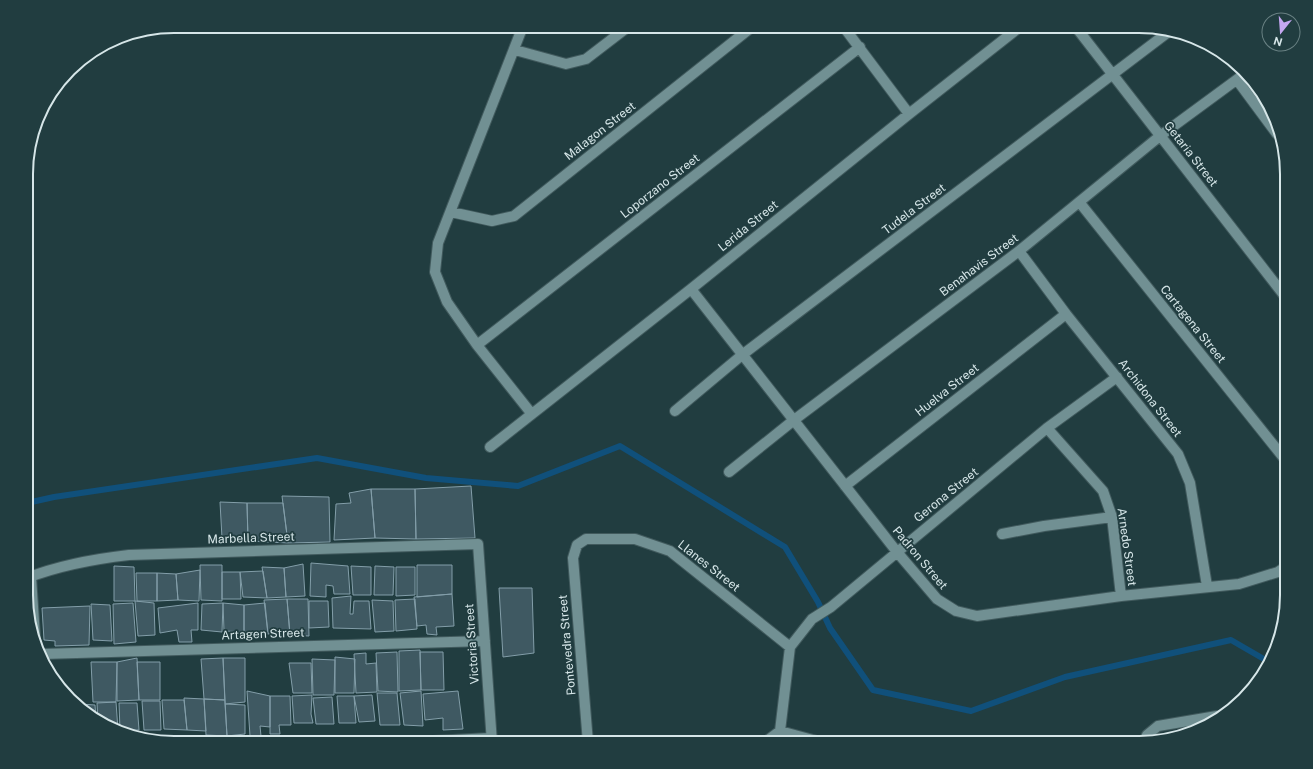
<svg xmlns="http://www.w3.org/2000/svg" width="1313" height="769" font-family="'Public Sans',sans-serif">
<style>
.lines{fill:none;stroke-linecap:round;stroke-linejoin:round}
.stream{stroke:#10507b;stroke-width:6}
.building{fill:#3f5962;stroke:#839ea9}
.minor-casing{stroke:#415a5d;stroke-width:12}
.minor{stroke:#719093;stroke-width:10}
.labels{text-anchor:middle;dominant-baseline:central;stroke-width:3.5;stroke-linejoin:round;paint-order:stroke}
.street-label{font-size:12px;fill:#d6e6e8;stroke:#213d40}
.rim{fill:none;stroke:#d6e6e8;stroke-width:2}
</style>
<rect width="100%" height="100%" fill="#213d40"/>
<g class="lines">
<path class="stream" d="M27,503L54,497L317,458L426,478L518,486L620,446L785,547L818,602L830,628L873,690L971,711L1065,677L1231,640L1269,662"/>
</g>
<path class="building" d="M471,486L475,538L416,539L415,489Z
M371,489L375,538L334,540L336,504L351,503L349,493Z
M371,489H415L416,539L375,538Z
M282,496L329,497L330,542L288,543Z
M220,502L247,503L248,539L222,538Z
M247,503H283L288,543L248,541Z
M311,563L348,566L350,594H334L333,586L326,585V597L310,596Z
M303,564L305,596L286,597L284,568Z
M200,565H222V601L201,600Z
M417,565H452V594L417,597Z
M114,566L134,567L135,601H114Z
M351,566L371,567V595H353Z
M375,566L394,567L393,595H374Z
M262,567L284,568L286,597L267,598Z
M396,567H415V595L396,596Z
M200,570L199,601L178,600L176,574Z
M263,571L267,598L243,597L240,572Z
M222,572H240L241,599H222Z
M136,573H157V601H137Z
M157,573L176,574L178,600L157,601Z
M499,588H532L534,653L503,657Z
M452,594L454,626L436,627L437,635L427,634L426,625L417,626L414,597Z
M351,596L350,614H353L354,601H369L371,629L333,628L332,598Z
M287,599H308L309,636L290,635Z
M287,599L290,635L268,634L264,600Z
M415,599L417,629L396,631L395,600Z
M372,600L393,601L394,631L375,632Z
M135,601L154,603L155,635L138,636Z
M309,601H328L329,627L309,628Z
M133,603L136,642L114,644L113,604Z
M198,603V630H191L192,642H179L177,630L160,633L158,608Z
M223,603L244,605V632L224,631Z
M223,603L222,632L201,630L202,604Z
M265,603L268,634L244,632V605Z
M91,604L110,605L112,641L93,640Z
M90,606L89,645L55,646V641L44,640L42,608Z
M420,650L421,690L399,691V651Z
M397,652L398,692L378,691L376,653Z
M420,652H443L444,690H421Z
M366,653V664L376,663L377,692L356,693L354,654Z
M335,657L355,659L354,693H335Z
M137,658L139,700L117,701V662Z
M223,658H245V702L225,704Z
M223,658L225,700L204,699L201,659Z
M312,659L335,660L334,695H313Z
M91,662H117L116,702H93Z
M137,662H160V700H139Z
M289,663H311L312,693H293Z
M247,691L270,696V727L260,726L261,736H250Z
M421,691L423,726L404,725L400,693Z
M458,691L463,729L443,730V718L425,720L423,694Z
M377,693H397L400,725H380Z
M312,695L311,714L313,723H294L292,696Z
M372,695L375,721L359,722L354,696Z
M270,696H290L291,725H279L280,734H270Z
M337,696H354L356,723H339Z
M332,697L334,724H316L313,698Z
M184,698L204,699L206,731L187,730Z
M204,699L225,700L227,736L206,735Z
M162,700H184L187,730L164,729Z
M142,701H160L161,730H144Z
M116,702L118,730L115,729L98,722L97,703Z
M119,703H137L139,730H120Z
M80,704L95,705L96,719Z
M225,704L245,705V734L227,736Z"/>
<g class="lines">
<defs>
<path id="minor" d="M523,26L438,243L435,272L447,302L477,345L531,413
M843,26L909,114
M1075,26L1287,299
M515,50L566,64L586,59L629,26
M1237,80L1277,134
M1080,203L1287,462
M451,212L492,221L514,216L753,26
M1019,251L1066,314L1178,454L1190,483L1207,586
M691,289L897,552L937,599L956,611L977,616L1121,596L1239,584L1278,572L1287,566
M477,345L860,47
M675,411L742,355L1171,30
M1047,428L1103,491L1112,517L1121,596
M490,447L691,289L909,114L1021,26
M729,472L794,420L1019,251L1160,136L1243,75
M845,486L1066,314
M1002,534L1044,526L1112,517
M31,577L35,636
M27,578C60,565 94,559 129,555L478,544L492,743
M42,654L485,641
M780,731L790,647L812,619L831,607L1047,428L1117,377
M780,731L824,743
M394,743L491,738
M588,743L573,558L577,545L586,539H635L670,551L790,647
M764,743L780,731
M1145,743L1147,735L1158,726L1217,716"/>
</defs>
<use href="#minor" class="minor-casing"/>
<use href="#minor" class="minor"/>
</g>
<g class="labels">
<g class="street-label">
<text transform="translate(600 131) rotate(-38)">Malagon Street</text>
<text transform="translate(1191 154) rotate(52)">Getaria Street</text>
<text transform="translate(660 186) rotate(-38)">Loporzano Street</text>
<text transform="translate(914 209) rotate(-37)">Tudela Street</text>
<text transform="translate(748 226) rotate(-39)">Lerida Street</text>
<text transform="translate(979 265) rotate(-37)">Benahavis Street</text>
<text transform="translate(1193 324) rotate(51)">Cartagena Street</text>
<text transform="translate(947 390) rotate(-38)">Huelva Street</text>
<text transform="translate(1150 398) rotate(52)">Archidona Street</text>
<text transform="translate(946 495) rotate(-39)">Gerona Street</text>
<text transform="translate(251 538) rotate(-2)">Marbella Street</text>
<text transform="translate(1127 547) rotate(82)">Arnedo Street</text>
<text transform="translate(920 558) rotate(50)">Padron Street</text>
<text transform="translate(709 566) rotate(38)">Llanes Street</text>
<text transform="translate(263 634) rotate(-2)">Artagen Street</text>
<text transform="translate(472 644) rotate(-94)">Victoria Street</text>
<text transform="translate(567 645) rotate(-95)">Pontevedra Street</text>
</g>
</g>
<path d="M0 0H1313V769H0ZM174 33H1139A141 141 0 0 1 1280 174V595A141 141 0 0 1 1139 736H174A141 141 0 0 1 33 595V174A141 141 0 0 1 174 33Z" fill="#213d40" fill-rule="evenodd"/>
<path class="rim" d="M174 33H1139A141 141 0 0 1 1280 174V595A141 141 0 0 1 1139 736H174A141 141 0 0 1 33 595V174A141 141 0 0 1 174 33Z"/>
<g transform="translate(1281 32) rotate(197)"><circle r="19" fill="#213d40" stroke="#698183"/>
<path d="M0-3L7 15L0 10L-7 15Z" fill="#c5a7f1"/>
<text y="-6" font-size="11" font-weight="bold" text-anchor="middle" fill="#d6e6e8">N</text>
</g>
</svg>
